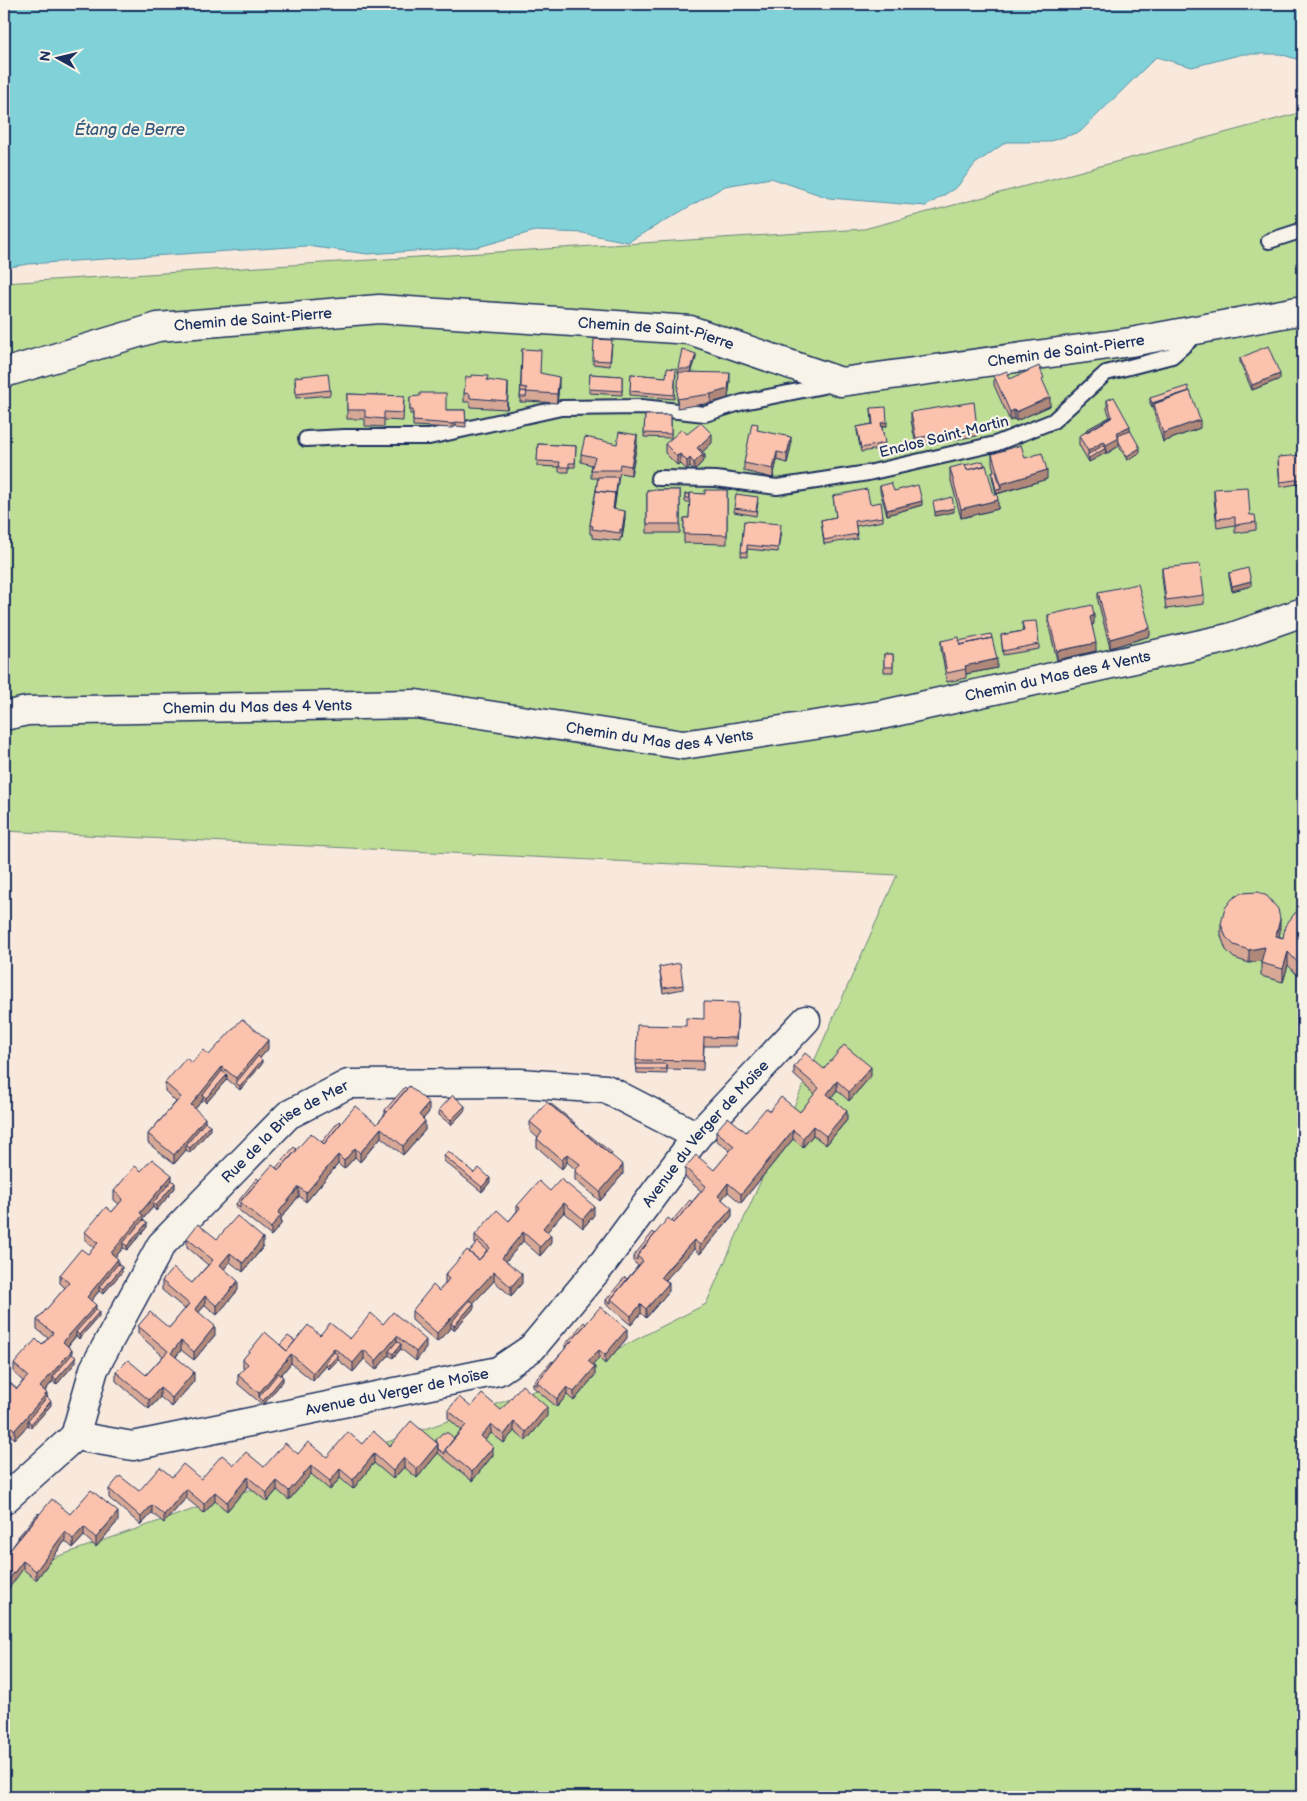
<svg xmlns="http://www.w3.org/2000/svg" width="1307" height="1801" font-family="'Balsamiq Sans',sans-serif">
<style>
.green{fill:#bedd95;stroke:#6c867a}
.water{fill:#81d2d8;stroke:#5891a7}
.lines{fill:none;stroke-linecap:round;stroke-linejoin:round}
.lane-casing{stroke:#1b2f5e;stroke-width:18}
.street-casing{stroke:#1b2f5e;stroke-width:31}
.lane{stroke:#f7f3e8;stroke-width:14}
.street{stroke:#f7f3e8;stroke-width:28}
.wall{fill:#d8a896;stroke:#1b2f5e}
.shaded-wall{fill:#b0887a;stroke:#1b2f5e}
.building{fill:#fbc3ae;stroke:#1b2f5e}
.labels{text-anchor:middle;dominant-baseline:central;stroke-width:4.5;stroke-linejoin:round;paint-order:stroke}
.street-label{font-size:15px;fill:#1b2f5e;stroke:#f7f3e8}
.water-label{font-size:16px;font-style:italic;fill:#34587c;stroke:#f7f3e8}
</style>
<rect width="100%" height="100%" fill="#f8e9dc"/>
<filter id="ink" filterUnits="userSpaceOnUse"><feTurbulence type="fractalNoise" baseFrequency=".02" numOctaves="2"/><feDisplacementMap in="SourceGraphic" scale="10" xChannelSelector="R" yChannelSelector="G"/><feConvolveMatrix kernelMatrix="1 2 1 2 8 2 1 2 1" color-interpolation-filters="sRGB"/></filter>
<g filter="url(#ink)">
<path class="green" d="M1303,112V1797H4V1575L537,1390L706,1304L897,875L4,831V283L864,229Z"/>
<path class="water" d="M4,4H1303V61L1280,54H1243L1192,67L1156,57L1080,132L1047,142H1006L975,164L957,187L926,206L829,198L771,178L725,186L628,242L583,233L535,231L478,247L368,254L306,246L28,264L4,268Z"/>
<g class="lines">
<defs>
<path id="lane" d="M1269,241L1303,230
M306,439L344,437H429L561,408L642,407L705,414L743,402L833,384
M658,478L716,479L777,487L868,473L995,444L1053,421L1106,373L1172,356L1197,334"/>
<g id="street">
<path id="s1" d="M4,373L158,327L379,309L690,330L841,382L1131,342L1303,310"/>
<path id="s2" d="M4,716L27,711L416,704L683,745L881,715L1229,638L1303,612"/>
<path id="s3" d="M75,1436L94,1369L161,1245L288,1115L348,1084L520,1083L606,1089L697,1136"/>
<path id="s4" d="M4,1500L75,1436L133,1446L498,1371L532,1348L603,1263L697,1136L806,1020"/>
</g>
</defs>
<use href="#lane" class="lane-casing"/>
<use href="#street" class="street-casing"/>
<use href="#lane" class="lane"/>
<use href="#street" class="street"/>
</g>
<path class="wall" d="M612,344L610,366L593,364V360Z
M522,349L540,373L559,386L557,403L526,401V402H520Z
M696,358L691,372L730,382L728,398L711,403L677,408L679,373H678V369Z
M1240,358L1280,379L1252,390L1240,362Z
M590,374L622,376V395L589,393Z
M631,374L666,377L676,374L674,399L630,395Z
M994,376L1044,385L1050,406L1016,421L1014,419L1010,421L994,385Z
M488,380L508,392L507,409L470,407V402H464V393Z
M295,381L330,390V395L296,398Z
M347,394L404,396L403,421L384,420V427L365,426V419H347Z
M410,397L446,410H465L466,427L456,426L452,428L413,426V414H410Z
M1150,398L1200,428L1163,442L1154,412V407L1152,408L1150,403Z
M1107,400L1130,430L1140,453L1127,460L1119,446L1106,454V452L1089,462L1079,445V436L1086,432V430L1110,417L1107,409Z
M871,408L887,426L882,427L885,448L861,452L857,431V427L872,424Z
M911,412L977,428V436L916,446L911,420Z
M645,415H671V438L644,437Z
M758,430L791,446L787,463L777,460L773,478L744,471V463Z
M687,434L712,443L702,452L705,459L694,471L690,467L687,470L680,463L677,465L665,453V444Z
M538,444L576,446L575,467H569V472H559V467L537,466Z
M617,444H637L631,475L620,473L618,479L614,509L625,519L622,538H620V541L592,538V534H590V525L598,478H591V470L592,465L581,462V454Z
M992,454L1025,458L1047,479L997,494L998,509L961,518L950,477V468L994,495L996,494L992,476V472L994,471L992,463Z
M1303,455V483L1280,487L1278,462Z
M880,486L894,491L922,505L887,515L880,491Z
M1214,489L1250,515L1256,522V530L1235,533V525L1217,528L1214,498Z
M647,490H680V533H647Z
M727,490V544L684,543V518H689L690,502H685V494H705Z
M833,496L870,504L883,517V521L856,526L857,539L824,544L821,520L836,517Z
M758,502L756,516L734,512V508Z
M744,521L781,529L778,552L747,549V557L741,556Z
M1162,568L1204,595V604L1166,609L1162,577Z
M1229,573L1251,586L1232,591L1229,577Z
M1098,592L1150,636L1110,648L1098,601Z
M1048,615L1094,624L1092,625L1096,651L1057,660L1048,623Z
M1022,622L1039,644V649L1003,655L1001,635L1023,631Z
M941,641H959L997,668L966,674V678L947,682L941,649Z
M884,654H893V672H884Z
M1303,909V976H1298L1288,965L1283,982L1261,976V960L1249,963L1234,958L1226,950L1221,936V924L1280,932L1279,936L1283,938Z
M659,967L683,985V989L663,993Z
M738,1012L736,1046H704L703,1070L667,1069V1074L637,1073L636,1060L686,1026L704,1019Z
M268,1049L260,1058L262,1064L240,1090L227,1079L206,1103L203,1099L195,1109L205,1122L210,1130L190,1153L186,1150L174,1164L148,1143V1134L176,1102L165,1091V1083L192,1063L209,1055Z
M794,1067L824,1069L871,1076L849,1101L837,1090L831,1098L847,1120L826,1145L813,1135L803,1147L793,1139L741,1203L728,1192L722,1199L732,1216L700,1254L694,1249L671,1273L666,1280L669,1291L646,1318L641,1313L631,1325L606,1304V1300L627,1279L638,1266L633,1261V1257L655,1234L672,1221L692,1202L701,1191L685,1177V1168L714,1170L730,1151L716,1140V1131L746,1132L770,1111L800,1112L815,1094L794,1075Z
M385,1110L429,1112L423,1119L425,1130L403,1155L381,1137L360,1162L355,1157L344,1169L338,1164L306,1202L299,1196L281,1218V1224L271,1236L236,1208V1204L259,1180L276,1168L297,1150L322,1142L341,1123L377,1124L385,1114Z
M439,1110H465L451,1125L439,1115Z
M530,1122L575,1125L612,1156L623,1174L600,1201L575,1180V1171L576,1170L567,1162L562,1169L537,1147V1139L538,1138L530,1131Z
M444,1156L474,1173L490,1182L482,1192L444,1161Z
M141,1171L172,1180L175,1188L156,1211L153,1207L143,1219L147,1227L127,1250L123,1248L115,1257L122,1272L103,1294L99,1291L91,1301L99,1316L79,1339L76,1336L68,1346L76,1362L56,1385L53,1381L45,1391L51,1405L31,1428L28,1425L15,1439L4,1430V1391L17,1389L23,1381L14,1373V1364L42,1345L48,1338L37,1329V1320L65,1288L60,1283V1275L88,1254L94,1248L85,1240V1232L112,1212L119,1204L114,1200V1191Z
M550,1191L594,1215L583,1228L564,1212L547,1231L551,1243L540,1256L523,1241L506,1261L522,1283L511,1296L494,1281L473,1303L474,1308L454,1330L451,1328L437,1342L412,1320V1311L439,1291L445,1284V1275L476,1245L475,1244V1235L509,1221L517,1211V1206Z
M187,1238L217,1239L263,1247L243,1272L230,1262L224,1269L238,1290L217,1315L205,1305L199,1312L215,1335L194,1360L181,1350L176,1357L194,1381L172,1407L160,1397L149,1409L116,1381V1372L146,1375L163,1356L138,1334V1326L169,1328L185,1309L162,1290V1281L192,1283L208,1265L187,1247Z
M383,1324L426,1348L416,1361L401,1349L393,1358L389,1355L376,1370L364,1359L353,1372L338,1360L329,1369L326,1366L313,1381L291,1363L281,1375L283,1381L263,1405L238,1384V1375L244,1369L243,1368V1359L280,1345L320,1335L350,1339Z
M586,1324L627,1338L605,1364L599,1358L593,1365L595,1375L574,1401L567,1395L557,1407L533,1387V1383L553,1362L565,1349V1345Z
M471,1407L547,1416L526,1441L514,1431L504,1443L491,1433L485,1440L493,1455L472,1481L438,1453V1451V1453L417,1478L404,1467L393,1479L374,1463L353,1489L340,1478L330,1490L311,1474L289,1500L277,1490L267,1502L248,1486L227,1511L215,1501L204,1513L186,1498L164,1523L152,1513L141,1525L109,1498V1489L139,1491L172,1477L201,1479L234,1465L264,1467L298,1454L327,1457L362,1444L390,1446L436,1443V1440L454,1438L461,1430L448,1418V1410Z
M39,1514H70L118,1521L96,1547L84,1536L73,1548L65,1541L36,1580L23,1569L10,1550L18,1539V1537Z"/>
<path class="shaded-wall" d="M696,354V358L691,374V369Z
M730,373V382L728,398L711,403V394Z
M1280,374V379L1252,390V385Z
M559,377V386L557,403V394Z
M508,383V392L507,409V401Z
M1189,391L1154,404V407L1152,408V403Z
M1050,397V406L1016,421V412Z
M1014,410V419L1010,421V412Z
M1200,420V428L1163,442V433Z
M456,422V426L452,428V424Z
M887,422V426L881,427V423Z
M1130,426V435L1119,440V446L1106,454V445L1116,433Z
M712,434V443L699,455L697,448Z
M637,435V444L631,475V466Z
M791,437V446L787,463V454Z
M1104,441V449L1106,448V453L1089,462L1088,451Z
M1140,448V453L1127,460V456Z
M777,452V460L773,478V469Z
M680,454V463L677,465V456Z
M703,454L705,455V459L694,471V463Z
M690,458V467L687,470V461Z
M1047,470V479L996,494V490L1001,489V484Z
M618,477V482L613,518V509Z
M998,500V509L961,518V509Z
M922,501V505L887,515V510Z
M954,508V512L935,516V512Z
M625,511V519L622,538V530Z
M1251,581V586L1232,591V586Z
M1094,615V624L1090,625V617Z
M1150,628V636L1110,648V639Z
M1096,643V651L1057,660V651Z
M997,659V668L966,674L965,666Z
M1280,919V932L1276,949V936Z
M1265,947V960L1249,963V950Z
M1288,952V965L1283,982V969Z
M268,1040V1049L238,1084L236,1083V1078Z
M262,1060V1064L240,1090V1086Z
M222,1067V1076L203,1095V1099L191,1114V1105Z
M871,1067V1076L849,1101V1092Z
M227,1075V1079L206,1103V1098Z
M837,1081V1090L827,1103V1094Z
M429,1103V1112L419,1124V1115Z
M465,1106V1110L451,1125V1120Z
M847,1111V1120L826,1145V1136Z
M205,1118V1126L186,1145V1150L174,1164V1155Z
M425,1121V1130L403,1155V1146Z
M210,1125V1130L190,1153V1148Z
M813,1126V1135L803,1147V1138Z
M381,1128V1137L360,1162V1153Z
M793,1130V1139L741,1203V1194Z
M355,1148V1157L344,1169V1161Z
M567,1154V1162L562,1169V1160Z
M338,1155V1164L306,1202V1193Z
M623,1165V1174L600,1201V1192Z
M172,1175V1184L153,1203V1207L143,1219V1224L123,1243V1248L111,1262V1253L140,1213Z
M490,1178V1182L482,1192V1187Z
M175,1183V1188L156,1211V1206Z
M728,1183V1192L718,1204V1196Z
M299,1187V1196L281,1218V1224L271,1236V1228L278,1213Z
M564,1203V1212L543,1237V1228Z
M594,1206V1215L583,1228V1219Z
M732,1208V1216L700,1254V1245Z
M147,1223V1227L127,1250V1246Z
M523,1232V1241L502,1266V1258Z
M551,1235V1243L540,1256V1247Z
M263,1238V1247L243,1272V1263Z
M694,1240V1249L661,1285V1277Z
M230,1253V1262L220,1274V1265Z
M118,1259V1268L99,1287V1291L87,1306V1297Z
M122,1267V1272L103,1294V1290Z
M494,1272V1281L453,1325L451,1323V1328L437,1342V1333Z
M522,1274V1283L511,1296V1287Z
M238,1281V1290L217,1315V1306Z
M669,1283V1291L646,1318V1309Z
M205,1296V1305L195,1317V1309Z
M474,1303V1308L454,1330V1326Z
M641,1304V1313L631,1325V1316Z
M96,1305V1314L76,1332V1336L63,1351V1342Z
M99,1312V1316L79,1339V1335Z
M215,1326V1335L194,1360V1352Z
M627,1329V1338L605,1364V1355Z
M397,1336V1345L389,1351V1355L376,1370V1361Z
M426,1340V1348L416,1361V1352Z
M181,1341V1350L171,1362V1353Z
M401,1344V1348L393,1358V1354Z
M334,1348V1357L326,1362V1366L313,1381V1373Z
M72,1350V1358L53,1377V1381L40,1396V1387Z
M364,1350V1359L353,1372V1363Z
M599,1350V1358L588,1370V1361Z
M291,1354V1363L261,1399L259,1397V1393Z
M338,1355V1360L329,1369V1365Z
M76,1357V1362L56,1385V1380Z
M595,1367V1375L574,1401V1392Z
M194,1372V1381L172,1407V1398Z
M283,1377V1381L263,1405V1401Z
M567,1387V1395L557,1407V1399Z
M160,1388V1397L149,1409V1400Z
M47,1393V1402L28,1420V1425L15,1439V1430Z
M51,1401V1405L31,1428V1424Z
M547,1407V1416L526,1441V1432Z
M514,1422V1431L504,1443V1435Z
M491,1424V1433L481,1445V1436Z
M438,1444V1453L417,1478V1469Z
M493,1447V1455L472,1481V1472Z
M374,1454V1463L353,1489V1480Z
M404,1458V1467L393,1479V1471Z
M311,1466V1474L289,1500V1491Z
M340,1469V1478L330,1490V1481Z
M248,1477V1486L227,1511V1502Z
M277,1481V1490L267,1502V1493Z
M186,1489V1498L164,1523V1515Z
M215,1492V1501L204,1513V1504Z
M152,1505V1513L141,1525V1517Z
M118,1512V1521L96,1547V1538Z
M84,1527V1536L73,1548V1539Z
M65,1532V1541L36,1580V1571Z
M23,1561V1569L4,1595V1586Z"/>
<path class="building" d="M594,339L612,340L610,361L593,360Z
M1268,346L1280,374L1252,385L1240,358Z
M522,349L541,350L540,373L559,377L557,394L526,392L527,388L521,387Z
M682,349L696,354L691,369H678Z
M1039,366L1044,378L1042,379L1050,397L1016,412L1014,410L1010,412L994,376L1007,371L1010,379Z
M667,368L676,369L674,395L630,391L631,374L666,377Z
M679,372L730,373L728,389L711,394L677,399Z
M328,373L330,390L296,394L295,377Z
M590,374L622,376V391L589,389Z
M471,375L488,376L487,380L508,383L507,401L470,398V394L464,393L466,377H471Z
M1188,386L1189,391L1152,403L1150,398Z
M521,391L527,392L526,397H520Z
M1190,391L1200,420L1163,433L1154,404Z
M420,393H446V410H465L466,423L456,422L452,424L413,421V410H410V397L420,396Z
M347,394L404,396L403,413L384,412V419L365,417V410H347Z
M1114,397L1130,426L1116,433L1119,438L1106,445L1104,441L1088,451L1079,436L1112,417L1107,400Z
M974,402L977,428L916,438L911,412Z
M886,407L887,422L881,423L885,443L861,448L857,427L873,424L871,408Z
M645,415H671V434L644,433Z
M1110,417L1111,418L1087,432L1086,430Z
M701,423L712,434L697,448L703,454L694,463L690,458L687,461L680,454L677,456L665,444L682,429L687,434Z
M752,423L758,424L757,430L791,437L787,454L777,452L773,469L744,463Z
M1130,430L1140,448L1127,456L1119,442L1118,436Z
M619,432L637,435L631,466L620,464L619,470H591L595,457L581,454L585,437L617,444Z
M538,444L576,446L575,463H569V467H559L560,462L537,461Z
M1021,445L1025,458L1042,453L1047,470L1001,484L992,454Z
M1104,445L1106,448L1089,458L1087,455Z
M700,449L705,455L703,458V454L699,450Z
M1303,455V479L1280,482L1278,457Z
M983,461L985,466L967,470L965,465Z
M965,464L967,470L986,465L994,495L997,494L998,500L961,509L950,468Z
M996,471L1001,489L996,490L992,472Z
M598,477H618L615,498V493L596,491Z
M891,483L894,491L918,485L922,501L887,510L880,486Z
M1248,487L1250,515H1255L1256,522L1235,525V517L1217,519L1214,489Z
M867,489L870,504L881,502L883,517L855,521L857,534L824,540L821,520L836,517L833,496Z
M647,490H680V524H647Z
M705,490H727V535L684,534V518H689L690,493L705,494Z
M596,491L615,493L613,509L625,511L622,530L620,529V533L592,529L593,526L590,525Z
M685,494H690V498H685Z
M736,494L758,497L756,511L734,508Z
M952,497L954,508L935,512L933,502Z
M744,521L781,524L778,548L747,545V552H741Z
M1200,564L1204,595L1166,600L1162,568Z
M1248,568L1251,581L1232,586L1229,573Z
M1138,584L1150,628L1110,639L1098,592Z
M1092,605L1094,615L1090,617L1096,643L1057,651L1048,615Z
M1036,621L1039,644L1003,651L1001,635L1024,631L1022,622Z
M991,634L992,638L960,645L959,641Z
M959,637L960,645L992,638L997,659L965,666L966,669L947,673L941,641Z
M884,654H893V667H884Z
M1258,892L1267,896L1278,909L1280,919L1276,936L1283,938L1285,926L1295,913L1303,909V964L1298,963L1288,952L1283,969L1261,963L1265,947L1249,950L1234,945L1226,937L1221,924L1225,908L1232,899L1241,893Z
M680,963L683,985L663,988L659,967Z
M704,1002L738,1003L736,1038L704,1037L703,1061L636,1060L637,1025L686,1026V1018L704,1019Z
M242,1019L268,1040L236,1078L222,1067L191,1105L205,1118L174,1155L148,1134L181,1097L165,1083L186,1058L192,1063L203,1050L209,1055Z
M844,1045L871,1067L849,1092L837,1081L827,1094L847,1111L826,1136L813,1126L803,1138L793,1130L741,1194L728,1183L718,1196L732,1208L700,1245L694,1240L671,1265L661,1277L669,1283L646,1309L641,1304L631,1316L611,1299L643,1261L637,1256L668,1218L674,1223L706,1186L685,1168L696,1155L714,1170L734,1146L716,1131L728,1117L746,1132L766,1108L770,1111L781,1097L800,1112L819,1088L794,1067L805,1053L824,1069Z
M258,1056L262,1060L240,1086L236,1083Z
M636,1064H666L667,1069H637Z
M222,1071L227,1075L206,1098L203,1095Z
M409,1086L429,1103L419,1115L425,1121L403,1146L381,1128L360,1153L355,1148L344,1161L338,1155L306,1193L299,1187L278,1213L281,1215L271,1228L240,1202L272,1165L279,1170L311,1133L324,1144L355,1106L377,1124Z
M405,1087L407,1089L387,1112L385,1110Z
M453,1095L465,1106L451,1120L439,1110Z
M547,1102L623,1165L600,1192L575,1171L580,1164L567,1154L562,1160L537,1139L542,1132L530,1122Z
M550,1103L575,1123L574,1124L549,1104Z
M339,1121L341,1123L324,1144L322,1142Z
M205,1122L210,1125L190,1148L186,1145Z
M588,1134L612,1153L611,1155L587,1135Z
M294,1147L297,1150L279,1170L276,1168Z
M448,1151L474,1173L479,1168L490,1178L482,1187L444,1156Z
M152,1159L172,1175L140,1213L143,1215L111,1253L118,1259L87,1297L96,1305L63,1342L72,1350L40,1387L47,1393L15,1430L4,1421V1391L10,1383L17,1389L28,1376L14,1364L36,1339L42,1345L53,1333L37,1320L69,1283L60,1275L81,1249L88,1254L98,1243L85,1232L106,1207L112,1212L123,1199L114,1191L135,1166L141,1171Z
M257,1178L259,1180L240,1202V1207L236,1204Z
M561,1179L594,1206L583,1219L564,1203L543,1228L551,1235L540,1247L523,1232L502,1258L522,1274L511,1287L494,1272L437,1333L412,1311L433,1285L439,1291L449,1279L445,1275L467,1250L479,1260L490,1248L475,1235L497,1210L509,1221L520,1208L517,1206L539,1181L550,1191Z
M172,1180L175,1183L156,1206L153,1203Z
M690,1200L692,1202L674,1223L672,1221Z
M237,1216L263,1238L243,1263L230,1253L220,1265L238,1281L217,1306L205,1296L195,1309L215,1326L194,1352L181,1341L171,1353L194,1372L172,1398L160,1388L149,1400L116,1372L128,1360L146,1375L168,1351L138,1326L150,1312L169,1328L189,1304L162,1281L173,1268L192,1283L213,1260L187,1238L198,1224L217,1239Z
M143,1220L147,1223L127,1246L123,1243Z
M653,1232L655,1234L637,1256V1260L633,1257Z
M478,1242L487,1250L479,1260L469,1252Z
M118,1264L122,1267L103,1290L99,1287Z
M625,1277L627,1279L611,1299V1303L606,1300Z
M470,1300L474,1303L454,1326L451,1323Z
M600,1307L627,1329L605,1355L599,1350L588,1361L595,1367L574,1392L567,1387L557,1399L537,1382Z
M96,1309L99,1312L79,1335L76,1332Z
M393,1312L426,1340L416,1352L397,1336L376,1361L364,1350L353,1363L334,1348L313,1373L291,1354L259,1393L238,1375L248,1364L243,1359L265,1332L287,1351L308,1325L320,1335L330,1323L350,1339L371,1313L383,1324Z
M584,1322L586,1324L566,1347L565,1345Z
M288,1336L295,1341L287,1351L280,1345Z
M397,1341L401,1344L393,1354L389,1351Z
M334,1352L338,1355L329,1365L326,1362Z
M72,1354L76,1357L56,1380L53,1377Z
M552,1361L553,1362L537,1382V1386L533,1383Z
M278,1373L283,1377L263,1401L259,1397Z
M522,1385L547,1407L526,1432L514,1422L504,1435L491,1424L481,1436L493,1447L472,1472L445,1450L466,1425L448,1410L459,1397L471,1407L482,1394L501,1410Z
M47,1397L51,1401L31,1424L28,1420Z
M411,1421L438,1444L417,1469L404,1458L393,1471L374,1454L353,1480L340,1469L330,1481L311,1466L289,1491L277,1481L267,1493L248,1477L227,1502L215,1492L204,1504L186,1489L164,1515L152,1505L141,1517L109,1489L120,1476L139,1491L160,1467L172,1477L183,1464L201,1479L222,1455L234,1465L246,1452L264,1467L285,1443L298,1454L308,1442L327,1457L348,1432L362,1444L373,1431L390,1446Z
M442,1433H448L454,1438L445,1450V1454L438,1449V1444L436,1440Z
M91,1490L118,1512L96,1538L84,1527L73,1539L65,1532L36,1571L23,1561L4,1586V1545L10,1550L52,1499L70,1514Z
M38,1513L39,1514L19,1538L18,1537Z"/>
</g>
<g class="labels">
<g class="street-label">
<text stroke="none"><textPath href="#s1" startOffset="256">Chemin de Saint-Pierre</textPath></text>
<text stroke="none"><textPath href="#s1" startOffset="661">Chemin de Saint-Pierre</textPath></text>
<text stroke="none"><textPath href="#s1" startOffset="1081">Chemin de Saint-Pierre</textPath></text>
<text transform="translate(944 437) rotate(-14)">Enclos Saint-Martin</text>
<text stroke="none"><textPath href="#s2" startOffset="1064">Chemin du Mas des 4 Vents</textPath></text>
<text stroke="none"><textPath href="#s2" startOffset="254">Chemin du Mas des 4 Vents</textPath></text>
<text stroke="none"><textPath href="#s2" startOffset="659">Chemin du Mas des 4 Vents</textPath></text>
<text stroke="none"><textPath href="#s3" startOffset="380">Rue de la Brise de Mer</textPath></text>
<text stroke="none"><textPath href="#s4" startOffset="844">Avenue du Verger de Moïse</textPath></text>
<text stroke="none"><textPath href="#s4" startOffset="424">Avenue du Verger de Moïse</textPath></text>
</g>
<g class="water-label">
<text x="130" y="130">Étang de Berre</text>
</g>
</g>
<rect width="1307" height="1801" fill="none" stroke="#f7f3e8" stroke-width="20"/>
<rect x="10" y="10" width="1287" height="1781" fill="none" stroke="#1b2f5e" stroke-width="2" filter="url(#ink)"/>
<g transform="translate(58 58) rotate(278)" stroke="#f7f3e8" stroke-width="4" paint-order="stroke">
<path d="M0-4L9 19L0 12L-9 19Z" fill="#1b2f5e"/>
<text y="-8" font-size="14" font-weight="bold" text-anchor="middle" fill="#1b2f5e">N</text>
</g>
</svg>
